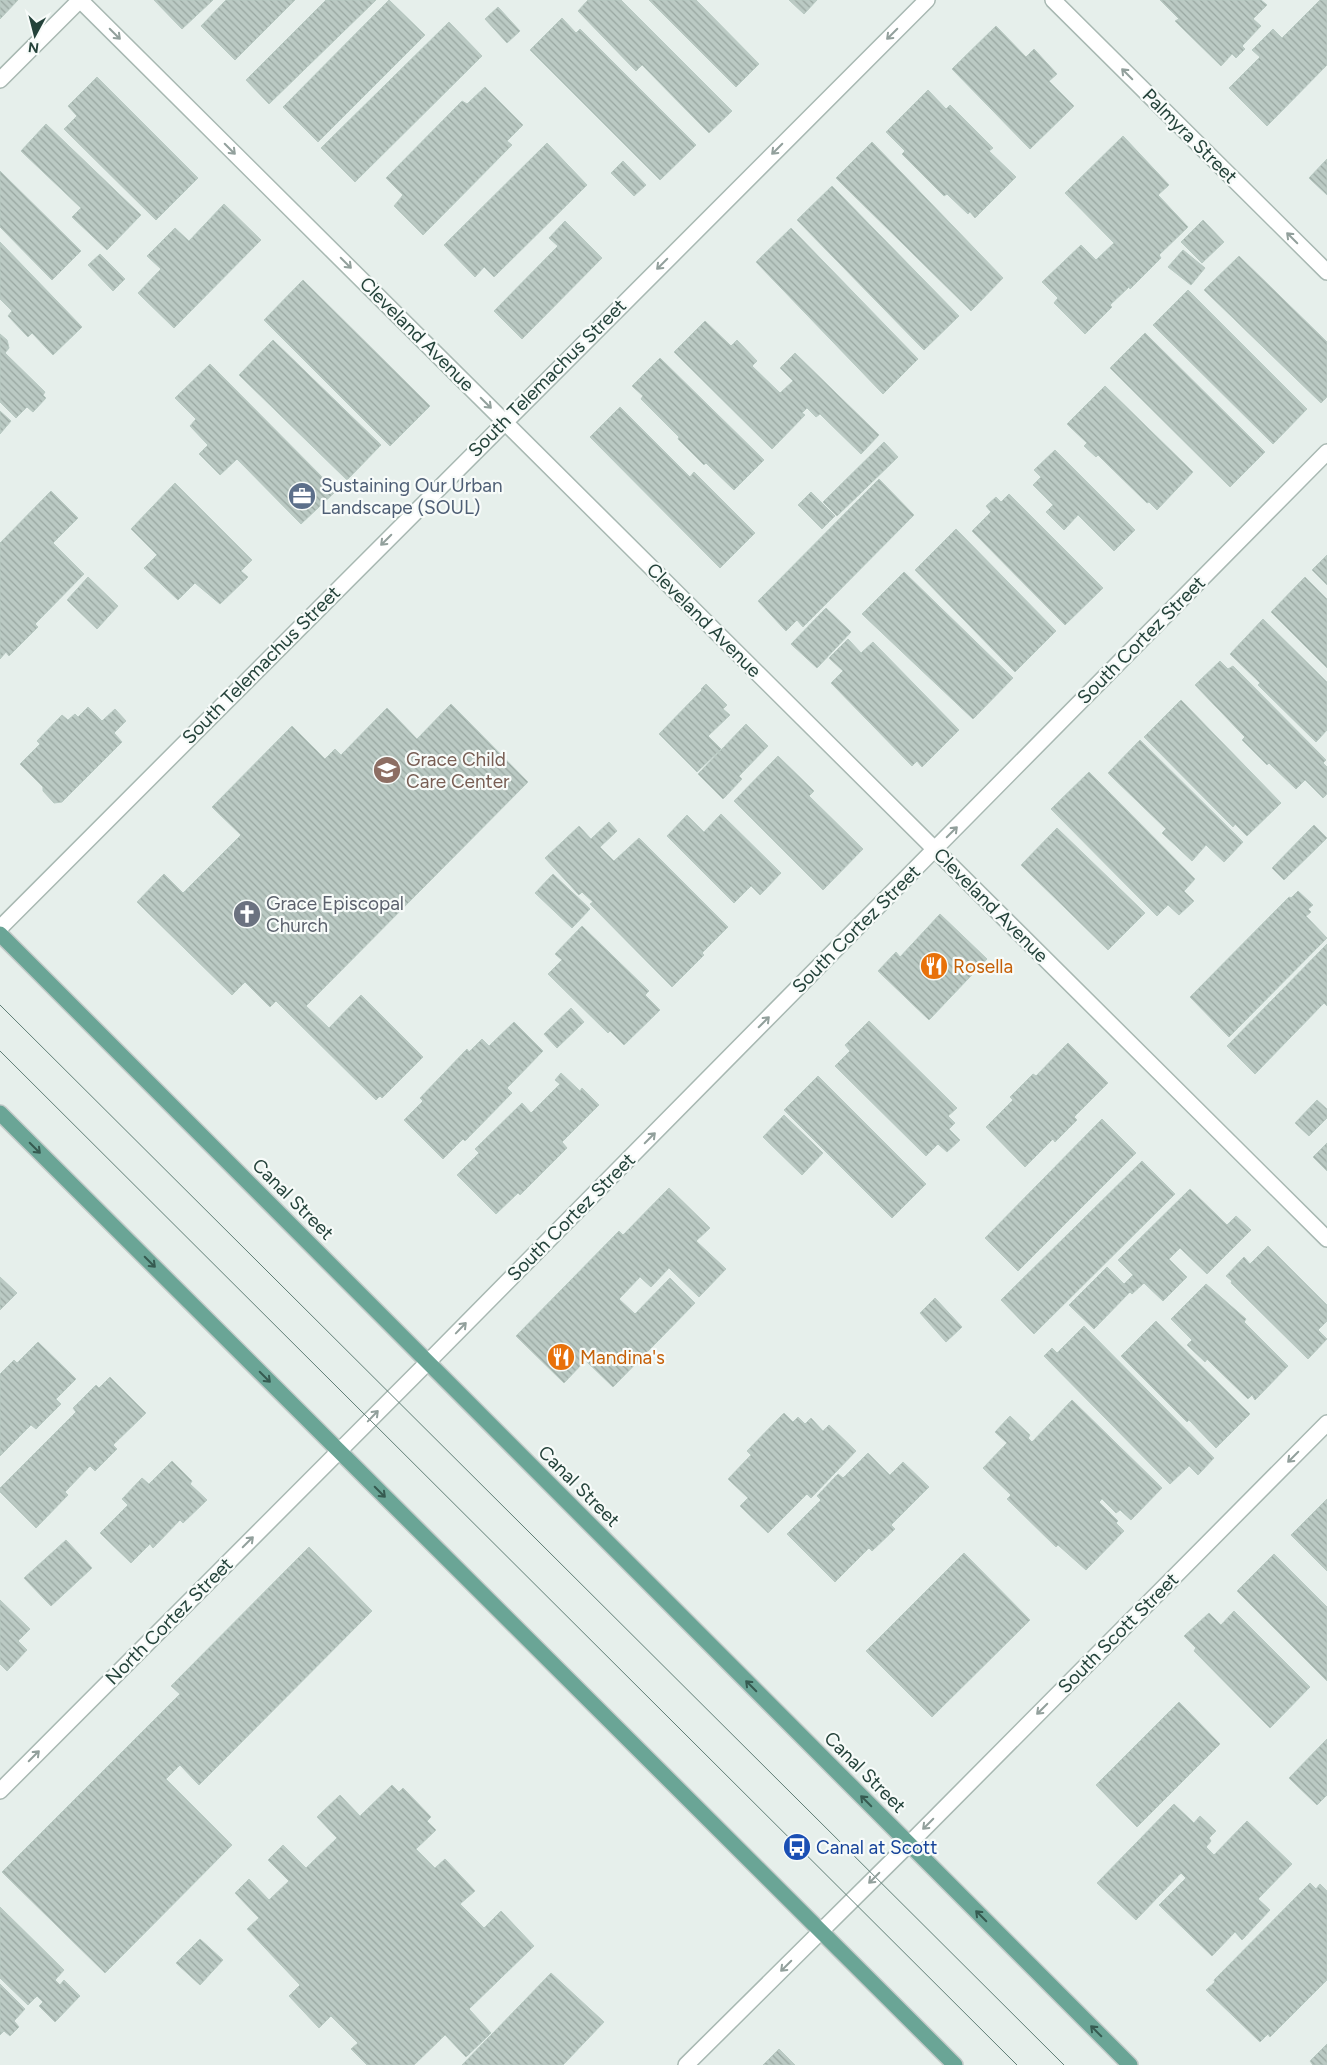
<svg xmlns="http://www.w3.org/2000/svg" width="1327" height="2065" font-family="Figtree,sans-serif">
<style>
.building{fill:url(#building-back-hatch);stroke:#b8c9c2}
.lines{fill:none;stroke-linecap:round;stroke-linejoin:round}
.minor-casing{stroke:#a8b8b2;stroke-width:18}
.major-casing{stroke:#c2cac8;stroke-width:18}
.minor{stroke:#fff;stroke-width:15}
.major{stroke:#6aa596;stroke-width:15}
.tram{stroke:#5f7d75;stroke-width:1}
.oneway{stroke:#92a09c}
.oneway2{stroke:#365b51}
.labels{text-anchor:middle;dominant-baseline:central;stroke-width:4.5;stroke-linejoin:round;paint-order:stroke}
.street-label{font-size:19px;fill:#24423a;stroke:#f7fbf9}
.service-label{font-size:19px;fill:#4e5e75;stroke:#f7fbf9;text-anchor:start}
.education-label{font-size:19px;fill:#785e54;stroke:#f7fbf9;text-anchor:start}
.worship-label{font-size:19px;fill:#5b616d;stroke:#f7fbf9;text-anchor:start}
.food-label{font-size:19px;fill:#c56008;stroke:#f7fbf9;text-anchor:start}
.transit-label{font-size:19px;fill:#164399;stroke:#f7fbf9;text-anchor:start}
</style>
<defs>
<pattern id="building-back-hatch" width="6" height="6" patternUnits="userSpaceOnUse" patternTransform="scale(1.25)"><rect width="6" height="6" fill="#bbcac4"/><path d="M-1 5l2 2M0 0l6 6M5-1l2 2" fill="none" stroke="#98a6a0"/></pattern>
</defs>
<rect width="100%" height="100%" fill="#e6efeb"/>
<path class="building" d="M0,0H18L0,19Z
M154,0H213L182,29Z
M226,0H295L235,60L201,26Z
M326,0H376L269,104L246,80Z
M389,0L425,35L318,142L283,107Z
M588,0H621L732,111L709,133L642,65L636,71L578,11Z
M649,0H696L759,64L736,87Z
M789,0H817L804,14Z
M1160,0H1261L1267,5L1253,19L1261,26L1242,46L1245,49L1236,58L1232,54L1221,66L1175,21L1179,19Z
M1320,0H1327V65L1267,126L1229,88L1260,57L1252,50L1273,29L1282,38Z
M498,7L520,31L507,43L485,19Z
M562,18L576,33L580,29L696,145L660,180L530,50Z
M449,22L482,56L355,182L321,148Z
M996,26L1026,57L1034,49L1057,74L1049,81L1074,106L1030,149L952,69Z
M97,77L198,178L156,220L64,129L77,116L68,106Z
M485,87L523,125L507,141L512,145L423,235L394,206L403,195L386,178L462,101L467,104Z
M928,90L946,109L950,105L993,148L989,151L1016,177L975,218L970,212L968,214L947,194L944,196L902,154L905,151L886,132Z
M46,124L141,215L107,250L72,217L81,208L21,151Z
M1123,136L1169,185L1158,195L1188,227L1159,255L1161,258L1130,289L1129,287L1110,305L1112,307L1085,334L1054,303L1058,298L1042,282L1081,245L1096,260L1114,243L1065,193Z
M872,142L1003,278L971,311L836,178Z
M547,143L587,185L494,277L484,267L475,277L444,245Z
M1327,159V195L1309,178Z
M623,161L646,185L634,196L611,173Z
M0,171L81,251L52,280L0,227Z
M832,186L959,316L924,350L797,220Z
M224,204L261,240L174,328L138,293L161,269L147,256L175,228L189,241Z
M1203,220L1224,242L1202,263L1181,242Z
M565,221L602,258L522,339L494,311L558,246L549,238Z
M791,228L918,359L883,394L756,262Z
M0,242L82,327L53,355L32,333L28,337L8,316L12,311L0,299Z
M1183,250L1205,268L1191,285L1168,267Z
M100,254L125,279L113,291L88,265Z
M1239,256L1327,342V397L1321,403L1204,290Z
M303,280L430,406L390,446L264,320Z
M1188,290L1307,409L1273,444L1153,325Z
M705,321L731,346L737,340L757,361L752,366L780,393L793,381L780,368L795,353L879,435L861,454L820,414L816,417L807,408L802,413L805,415L772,449L674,352Z
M1145,333L1265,452L1230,487L1110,368Z
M0,334L7,340L9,348L5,353L45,392L43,395L46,398L33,412L27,407L16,418L0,402Z
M273,340L381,445L347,480L239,375Z
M660,358L764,460L734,490L706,463L704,465L678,439L679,437L641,399L643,396L632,386Z
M210,364L336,491L301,524L237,459L220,475L199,454L208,445L190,426L196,419L175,398Z
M1105,386L1193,472L1157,510L1149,502L1147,503L1098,455L1096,457L1084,446L1087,443L1067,424Z
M620,407L690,477L694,472L755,533L720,568L590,437Z
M0,411L11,421L0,434Z
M884,442L898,457L837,516L823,502Z
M1055,450L1135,530L1114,551L1078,515L1064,530L1046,512L1053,505L1033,485L1041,477L1034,470Z
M879,479L914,515L803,627L797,620L786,631L758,601Z
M175,483L252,560L241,571L248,577L220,604L195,583L178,600L144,568L157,555L131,529Z
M51,491L78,518L53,543L84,574L35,624L38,627L9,656L6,652L0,659V543Z
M811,492L835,516L822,529L798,505Z
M1009,494L1103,588L1065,625L972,531L991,512L986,506L996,497L1001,502Z
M956,529L1056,631L1015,672L915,570Z
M1327,555V585L1312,570Z
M904,572L1013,678L973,719L862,614Z
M88,577L118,606L97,629L67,600Z
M1305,577L1327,599V668L1271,612Z
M826,608L851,632L817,668L791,644Z
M1263,619L1327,682V730L1316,742L1258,685L1260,683L1230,654Z
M848,639L861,653L873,642L959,730L922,767L917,761L912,766L831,683L843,671L829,658Z
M1220,661L1228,669L1233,666L1326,760L1323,763L1327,767V794L1323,798L1305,780L1296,789L1269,763L1267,765L1242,740L1245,737L1195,685Z
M706,684L727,705L723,709L730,715L708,736L721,749L697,772L659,734L702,690L701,689Z
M1181,700L1281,803L1247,836L1235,824L1233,827L1144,737Z
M451,704L528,782L306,1006L329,1028L361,995L423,1057L382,1098L380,1096L376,1100L276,1001L270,1007L245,982L232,995L137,902L164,874L183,893L241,835L212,807L292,726L325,759L335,749L341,755L387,708L417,739Z
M88,707L102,721L115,709L126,721L114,733L122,742L62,802L54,803L43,791V787L20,764L40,744L37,741L62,715L68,720L75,714L78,717Z
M746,724L768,746L739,776L742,779L723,799L698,774Z
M1140,740L1243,842L1224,862L1206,845L1192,861L1162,833L1166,829L1108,773Z
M778,756L814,791L809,796L863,849L823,890L734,801Z
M1089,772L1195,879L1184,891L1194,901L1179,915L1168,905L1157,916L1051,809Z
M721,814L781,873L760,895L751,886L734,903L667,836L687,815L704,832Z
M609,822L617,831L600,847L614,861L639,838L728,927L702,953L704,955L672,987L590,904L593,902L582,892L579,895L545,858L579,826L591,839Z
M1314,825L1327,838L1284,880L1272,868Z
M1057,828L1145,913L1108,950L1021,865Z
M553,874L590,909L572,928L535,893Z
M1298,891L1313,905L1308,909L1311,912L1306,916L1327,938L1229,1037L1190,997L1289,897L1291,898Z
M940,914L987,959L929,1020L878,971L896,952L900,957Z
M582,926L649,991L645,995L660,1010L624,1045L610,1031L608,1033L548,974L562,960L555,954Z
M1327,944V1006L1324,1003L1255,1074L1227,1046Z
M571,1008L584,1022L557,1048L544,1034Z
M869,1021L957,1108L948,1116L955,1123L949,1129L960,1140L947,1152L938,1144L926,1156L835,1066L850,1051L845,1045Z
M514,1022L543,1051L507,1088L512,1093L465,1141L463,1139L443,1159L404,1120L423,1101L420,1098L467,1049L469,1052L482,1039L489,1046Z
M1068,1043L1108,1083L1074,1117L1077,1120L1055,1142L1053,1139L1025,1167L986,1127L1013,1100L1010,1097L1033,1074L1036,1076Z
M561,1073L580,1091L582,1088L599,1105L562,1142L567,1148L520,1195L518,1193L496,1214L457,1175L479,1153L475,1149L522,1103L531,1113L560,1084L555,1080Z
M818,1076L926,1184L892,1218L784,1110Z
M1317,1100L1327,1109V1118L1309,1136L1295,1123Z
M784,1115L823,1153L802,1175L763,1137Z
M1102,1119L1136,1153L1018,1271L985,1238Z
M1327,1143V1171L1313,1157Z
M1142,1161L1175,1194L1034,1334L1001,1300Z
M669,1188L710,1228L696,1241L726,1269L699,1297L669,1268L651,1287L640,1277L619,1299L635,1314L670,1278L695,1303L613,1387L583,1358L579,1362L582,1364L564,1383L516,1336L619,1231L623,1235Z
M1190,1189L1227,1225L1236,1216L1251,1230L1207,1274L1180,1248L1169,1259L1187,1277L1163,1301L1144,1283L1132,1294L1130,1292L1094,1329L1069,1305L1107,1267L1124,1284L1133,1275L1118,1260Z
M1268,1246L1327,1305V1321L1318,1330L1327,1339L1308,1359L1231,1283L1232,1281L1226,1276L1244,1257L1250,1264Z
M0,1277L17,1293L0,1310Z
M1206,1284L1246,1319L1244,1322L1288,1366L1255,1400L1252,1395L1248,1399L1207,1359L1205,1362L1187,1345L1192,1340L1171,1319Z
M935,1298L962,1327L946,1342L920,1313Z
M1156,1321L1250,1414L1216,1448L1189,1420L1187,1422L1121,1356Z
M1084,1326L1214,1458L1198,1475L1189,1466L1170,1484L1044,1356L1052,1348L1057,1353Z
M38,1342L76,1379L56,1399L61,1404L36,1429L31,1425L0,1456V1374L14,1360L17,1363Z
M110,1377L146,1413L113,1445L117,1449L95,1471L90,1466L65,1492L68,1495L36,1528L0,1492V1488L76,1412L73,1408L96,1385L99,1388Z
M1072,1400L1162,1488L1131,1520L1120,1510L1116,1513L1102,1499L1099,1502L1118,1521L1116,1523L1124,1531L1086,1570L1058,1545L1056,1547L1007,1499L1011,1495L983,1468L1007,1443L995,1432L1010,1416L1030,1435L1028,1438L1032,1442Z
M784,1413L793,1422L798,1417L805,1424L811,1418L823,1431L829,1425L856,1451L811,1498L807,1494L768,1533L740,1506L748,1498L728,1479L751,1455L747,1451Z
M868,1453L890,1475L903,1462L929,1487L891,1525L895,1529L872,1551L869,1548L835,1582L787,1534L821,1500L817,1496L838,1474L843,1478Z
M172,1461L192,1481L190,1484L207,1500L183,1523L180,1520L153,1548L150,1544L131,1563L100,1533L128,1505L122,1499L142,1478L149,1484Z
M1327,1499V1571L1291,1535Z
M66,1540L92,1568L51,1606L24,1578Z
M309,1547L372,1611L199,1785L180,1765L166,1779L232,1845L105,1973L2,1872L180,1694L171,1686Z
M964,1553L1030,1620L932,1717L866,1651Z
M1274,1554L1327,1607V1681L1237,1591Z
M0,1600L30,1629L18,1641L27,1650L7,1671L0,1664Z
M1234,1611L1310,1687L1270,1728L1194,1651L1196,1648L1184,1636L1209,1613L1221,1625Z
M1179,1702L1220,1744L1137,1827L1096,1785Z
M1327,1739V1795L1317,1805L1289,1778Z
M392,1785L399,1792L403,1788L431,1817L427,1821L436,1830L416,1849L435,1868L445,1859L475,1891L460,1904L484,1928L501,1911L534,1946L469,2009L491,2033L466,2057L445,2035L414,2065H367L351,2049L358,2043L331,2016L319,2028L289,1996L300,1985L247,1929L259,1918L235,1893L249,1879L269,1900L289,1881L268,1860L283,1845L306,1868L337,1838L317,1817L340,1795L360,1816Z
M1174,1804L1194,1823L1200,1816L1216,1831L1209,1838L1211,1841L1206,1847L1214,1855L1247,1821L1292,1864L1258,1899L1270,1910L1242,1940L1235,1932L1212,1956L1159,1905L1186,1878L1181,1873L1136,1920L1097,1883Z
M1310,1883L1316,1889L1320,1884L1327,1891V1980L1270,2037L1268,2034L1260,2042L1206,1990L1215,1982L1214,1980Z
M0,1907L64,1970L55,1980L60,1985L64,1980L80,1996L55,2022L39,2006L43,2002L37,1996L28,2005L0,1978Z
M200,1939L223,1960L200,1985L176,1963Z
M551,1973L604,2022L563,2065H462Z
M0,1984L25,2009L14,2021L19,2027L10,2036L4,2031L0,2035Z
M1327,2044V2065H1313L1310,2061Z
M779,2049L795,2065H763Z"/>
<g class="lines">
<defs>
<path id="minor" d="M80,0L1327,1239
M1053,0L1327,272
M0,80L80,0
M0,928L927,0
M0,1791L427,1363L1327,452
M686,2065L909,1844L1327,1423"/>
<path id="major" d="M0,934L1130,2065
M0,1113L955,2065"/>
</defs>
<use href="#minor" class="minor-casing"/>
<use href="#major" class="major-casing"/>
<use href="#minor" class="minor"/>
<use href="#major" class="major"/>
<path class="tram" d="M0,1005L1064,2065
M0,1051L1017,2065"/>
</g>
<defs><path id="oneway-shaft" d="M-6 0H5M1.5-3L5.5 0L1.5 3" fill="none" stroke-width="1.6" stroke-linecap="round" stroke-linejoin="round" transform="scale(1.25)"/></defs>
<g class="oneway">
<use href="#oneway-shaft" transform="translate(115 34) rotate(45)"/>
<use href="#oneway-shaft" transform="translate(892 34) rotate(135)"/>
<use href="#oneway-shaft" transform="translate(1127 74) rotate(-135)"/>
<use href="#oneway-shaft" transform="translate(230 149) rotate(45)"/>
<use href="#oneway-shaft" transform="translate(777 149) rotate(135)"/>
<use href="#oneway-shaft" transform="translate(1292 238) rotate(-135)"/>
<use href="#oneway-shaft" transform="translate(346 263) rotate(45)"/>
<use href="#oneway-shaft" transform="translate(662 264) rotate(135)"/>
<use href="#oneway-shaft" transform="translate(486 403) rotate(45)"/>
<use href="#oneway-shaft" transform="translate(386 540) rotate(135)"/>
<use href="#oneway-shaft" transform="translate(952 832) rotate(-45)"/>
<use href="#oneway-shaft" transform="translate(764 1022) rotate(-45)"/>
<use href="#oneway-shaft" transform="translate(650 1138) rotate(-45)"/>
<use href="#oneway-shaft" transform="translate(461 1328) rotate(-46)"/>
<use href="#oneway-shaft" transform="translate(373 1416) rotate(-46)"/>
<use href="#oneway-shaft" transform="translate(1293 1457) rotate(135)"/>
<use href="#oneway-shaft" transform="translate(248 1542) rotate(-45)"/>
<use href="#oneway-shaft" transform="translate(1042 1709) rotate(135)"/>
<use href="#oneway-shaft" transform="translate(34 1756) rotate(-45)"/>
<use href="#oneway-shaft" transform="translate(928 1824) rotate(135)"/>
<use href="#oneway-shaft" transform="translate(874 1878) rotate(135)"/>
<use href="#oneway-shaft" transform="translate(786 1966) rotate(135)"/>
</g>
<g class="oneway2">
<use href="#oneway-shaft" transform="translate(35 1148) rotate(45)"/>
<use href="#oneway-shaft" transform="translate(150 1262) rotate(45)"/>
<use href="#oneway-shaft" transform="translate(265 1377) rotate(45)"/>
<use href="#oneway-shaft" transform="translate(380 1492) rotate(45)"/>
<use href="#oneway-shaft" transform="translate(751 1686) rotate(-135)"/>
<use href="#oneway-shaft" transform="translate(866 1801) rotate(-135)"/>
<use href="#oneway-shaft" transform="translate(981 1916) rotate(-135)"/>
<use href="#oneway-shaft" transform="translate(1096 2031) rotate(-135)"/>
</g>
<defs>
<symbol id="office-disc" viewBox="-11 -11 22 22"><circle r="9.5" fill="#5c6f8a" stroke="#f7fbf9"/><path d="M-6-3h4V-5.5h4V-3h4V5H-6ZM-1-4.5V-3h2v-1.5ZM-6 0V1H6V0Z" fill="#fff"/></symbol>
<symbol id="school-disc" viewBox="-11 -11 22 22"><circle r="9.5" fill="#8d6e63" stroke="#f7fbf9"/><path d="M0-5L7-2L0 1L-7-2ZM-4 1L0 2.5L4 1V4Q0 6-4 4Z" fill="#fff"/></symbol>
<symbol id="church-disc" viewBox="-11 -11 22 22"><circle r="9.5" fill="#6b7280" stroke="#f7fbf9"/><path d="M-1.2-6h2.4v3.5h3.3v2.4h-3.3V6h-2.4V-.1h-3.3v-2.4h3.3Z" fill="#fff"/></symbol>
<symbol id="restaurant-disc" viewBox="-11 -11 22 22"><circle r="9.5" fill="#e8710a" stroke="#f7fbf9"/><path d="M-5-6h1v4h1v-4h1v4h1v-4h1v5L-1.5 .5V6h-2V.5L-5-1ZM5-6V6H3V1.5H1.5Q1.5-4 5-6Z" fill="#fff"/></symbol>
<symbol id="bus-disc" viewBox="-11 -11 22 22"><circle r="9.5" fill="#1a4fb4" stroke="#f7fbf9"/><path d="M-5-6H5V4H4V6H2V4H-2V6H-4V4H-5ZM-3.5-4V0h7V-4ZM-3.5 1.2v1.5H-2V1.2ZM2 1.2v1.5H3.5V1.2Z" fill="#fff"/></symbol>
</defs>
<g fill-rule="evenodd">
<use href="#office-disc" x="286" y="480" width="32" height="32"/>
<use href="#school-disc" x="371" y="754" width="32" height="32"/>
<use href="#church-disc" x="231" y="898" width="32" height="32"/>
<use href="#restaurant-disc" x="918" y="950" width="32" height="32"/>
<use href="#restaurant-disc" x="545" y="1341" width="32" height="32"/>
<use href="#bus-disc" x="781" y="1831" width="32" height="32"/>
</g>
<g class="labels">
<g class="street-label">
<text transform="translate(1190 136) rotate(45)">Palmyra Street</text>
<text transform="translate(417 334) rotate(45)">Cleveland Avenue</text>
<text transform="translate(547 378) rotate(-45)">South Telemachus Street</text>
<text transform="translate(704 620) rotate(45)">Cleveland Avenue</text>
<text transform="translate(1141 640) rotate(-45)">South Cortez Street</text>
<text transform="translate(261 665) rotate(-45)">South Telemachus Street</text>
<text transform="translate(991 905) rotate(45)">Cleveland Avenue</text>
<text transform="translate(856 929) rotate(-45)">South Cortez Street</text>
<text transform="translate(293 1199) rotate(45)">Canal Street</text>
<text transform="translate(571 1217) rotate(-45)">South Cortez Street</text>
<text transform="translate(579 1486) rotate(45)">Canal Street</text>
<text transform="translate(169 1621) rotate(-45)">North Cortez Street</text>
<text transform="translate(1118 1633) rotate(-45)">South Scott Street</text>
<text transform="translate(865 1772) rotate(45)">Canal Street</text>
</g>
<g class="service-label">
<text x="321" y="485">Sustaining Our Urban<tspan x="321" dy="22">Landscape (SOUL)</tspan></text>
</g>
<g class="education-label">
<text x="406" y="759">Grace Child<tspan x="406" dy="22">Care Center</tspan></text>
</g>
<g class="worship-label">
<text x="266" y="903">Grace Episcopal<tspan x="266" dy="22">Church</tspan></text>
</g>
<g class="food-label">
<text x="953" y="966">Rosella</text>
<text x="580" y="1357">Mandina's</text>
</g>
<g class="transit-label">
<text x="816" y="1847">Canal at Scott</text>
</g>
</g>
<g transform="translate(35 35) rotate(187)" stroke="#f7fbf9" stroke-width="4" paint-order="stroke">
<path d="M0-4L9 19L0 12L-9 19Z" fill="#24423a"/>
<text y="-8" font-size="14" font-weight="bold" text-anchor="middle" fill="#24423a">N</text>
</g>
</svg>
